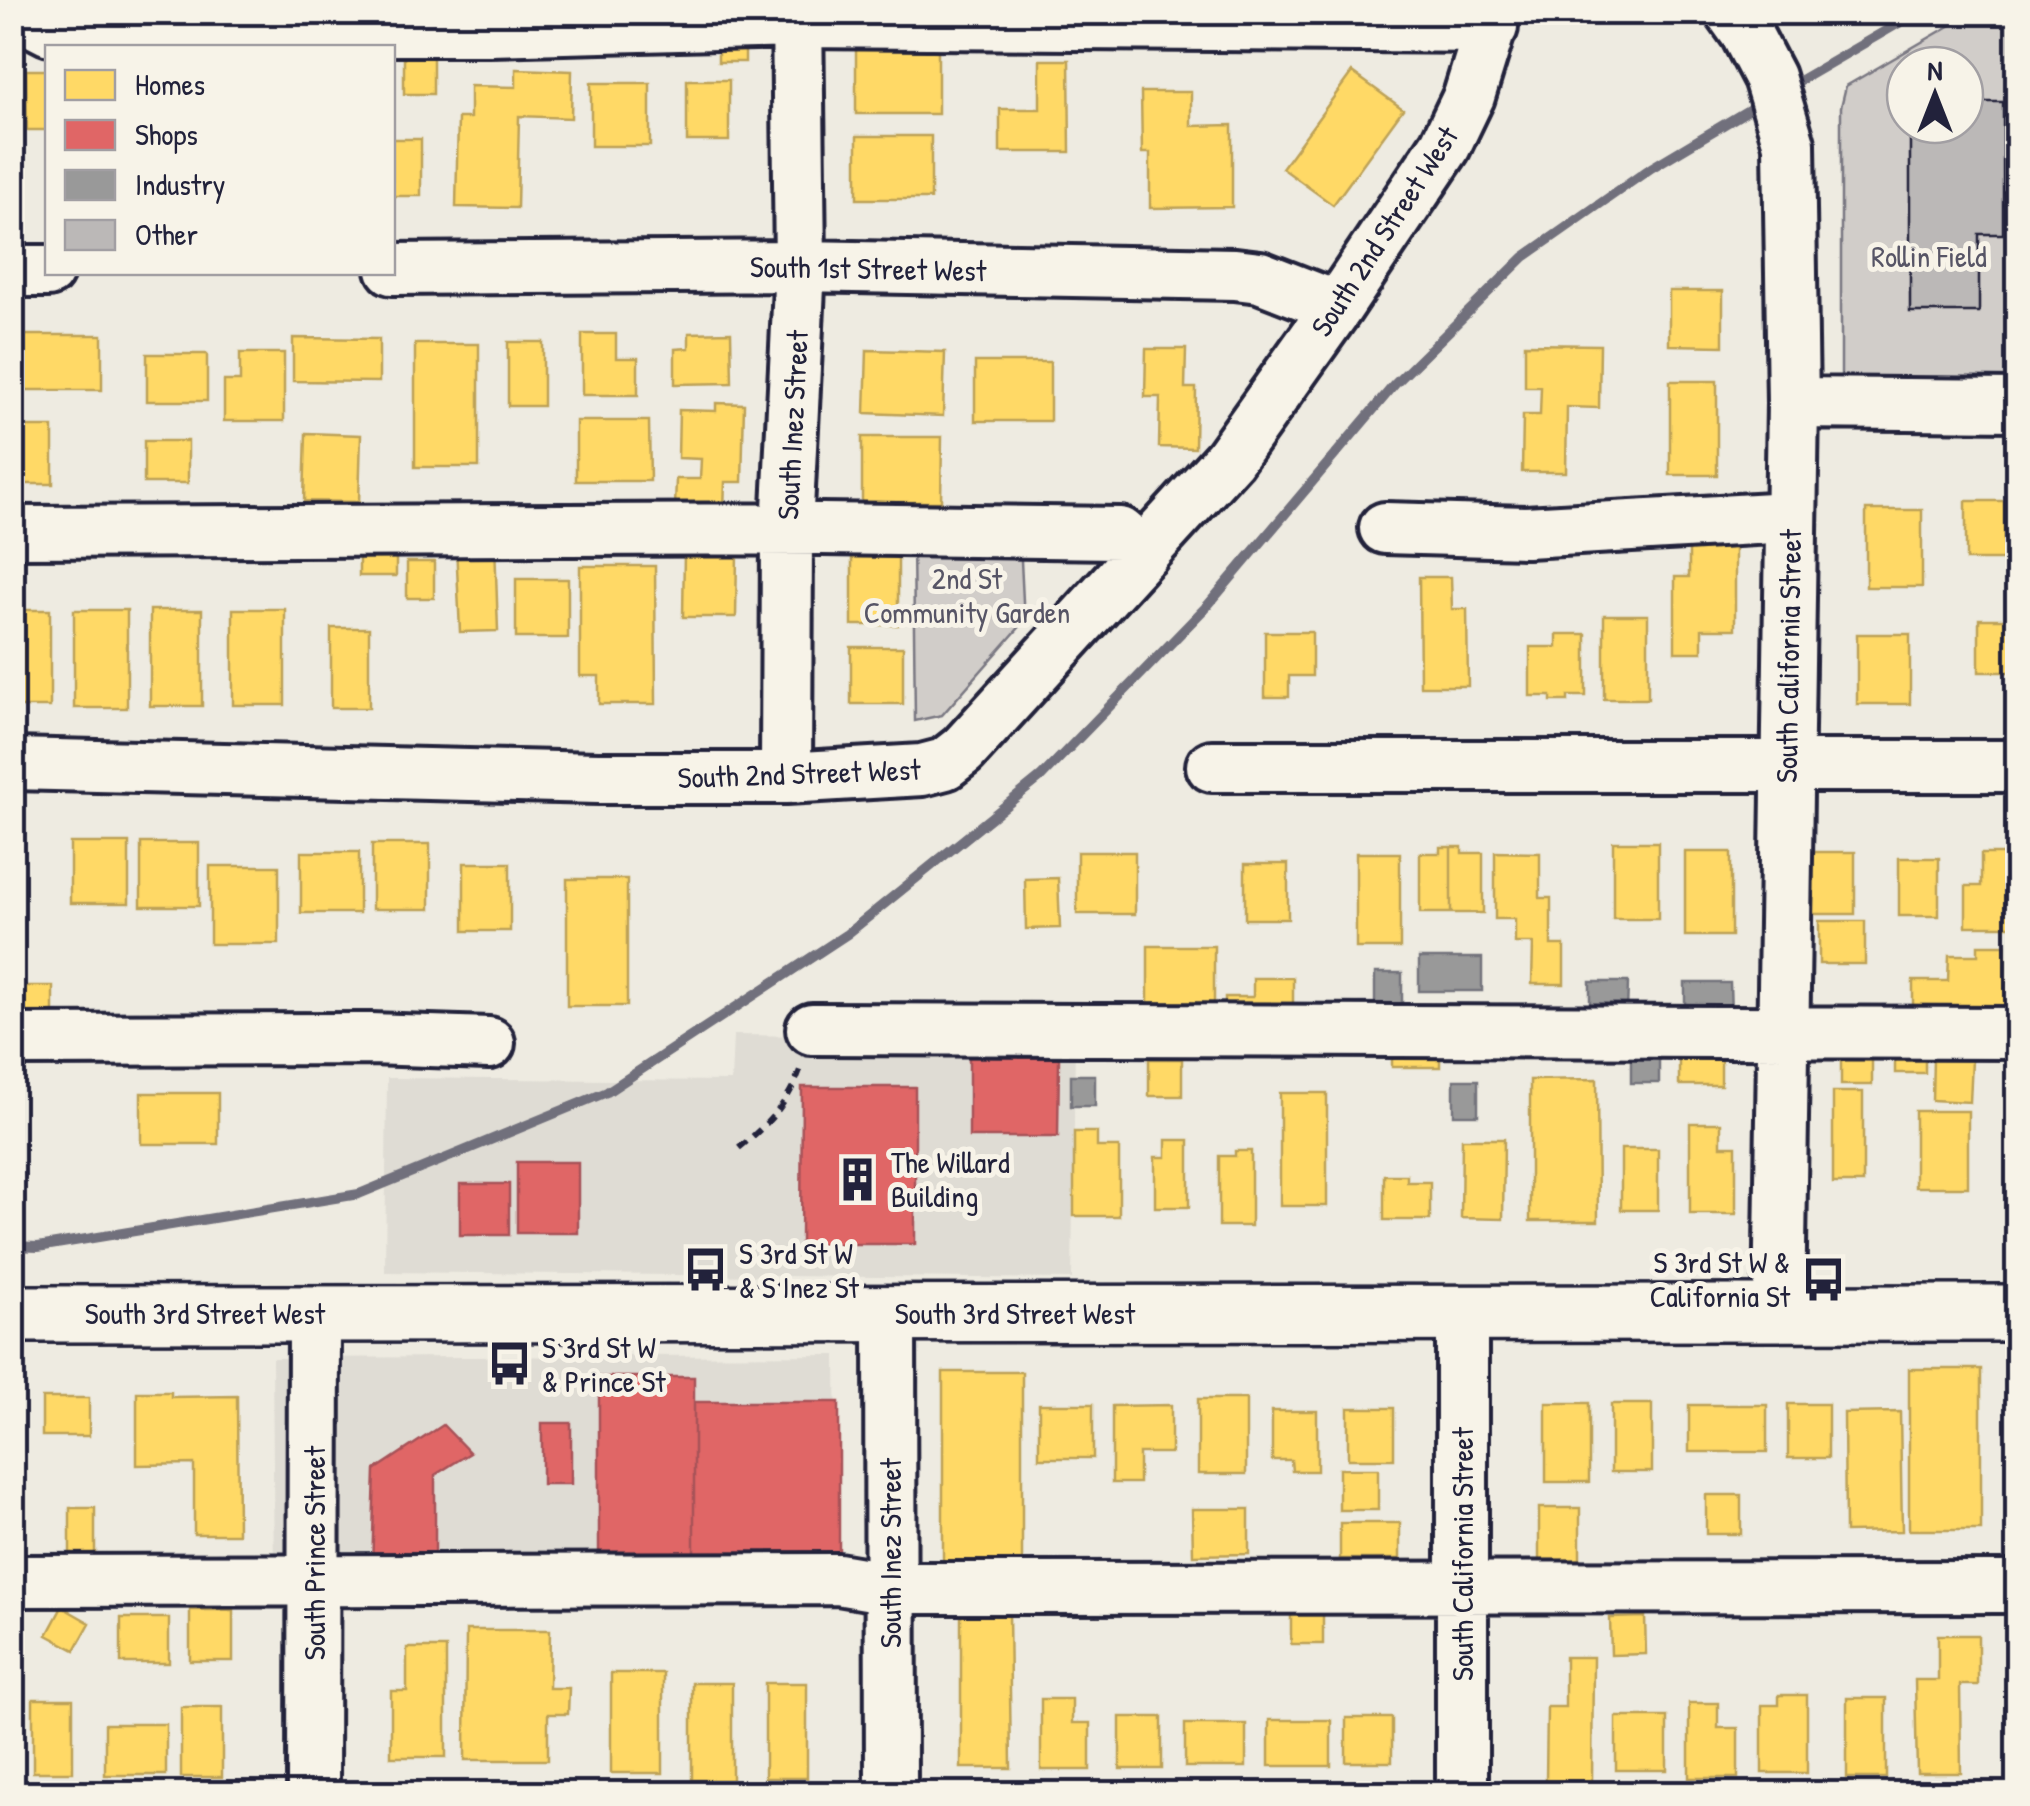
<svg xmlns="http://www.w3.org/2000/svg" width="2030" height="1806" font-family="'Patrick Hand',sans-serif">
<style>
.built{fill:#dfdcd4}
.green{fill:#d1cdc9;stroke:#7a7882;stroke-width:2.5;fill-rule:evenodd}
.homes{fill:#ffd966;stroke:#bda259;stroke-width:2.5}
.shops{fill:#e06666;stroke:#a75259;stroke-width:2.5}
.industry{fill:#999;stroke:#75757d;stroke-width:2.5}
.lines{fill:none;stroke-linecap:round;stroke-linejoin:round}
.stream{stroke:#716f7b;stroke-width:10}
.building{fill:#bbb8b7;stroke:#22223b;stroke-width:2.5}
.minor-casing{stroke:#22223b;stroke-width:58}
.major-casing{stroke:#22223b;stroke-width:62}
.path{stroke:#22223b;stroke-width:6;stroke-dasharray:10 8;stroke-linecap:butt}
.minor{stroke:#f7f3e8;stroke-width:50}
.major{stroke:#f7f3e8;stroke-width:55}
.labels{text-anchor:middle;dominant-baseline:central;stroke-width:10;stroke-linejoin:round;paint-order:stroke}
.street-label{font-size:30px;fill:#22223b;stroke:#f7f3e8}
.park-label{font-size:30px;fill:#575566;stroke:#f7f3e8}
.poi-label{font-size:30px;fill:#22223b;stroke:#f7f3e8;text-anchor:start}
</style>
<rect width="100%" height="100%" fill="#eeebe1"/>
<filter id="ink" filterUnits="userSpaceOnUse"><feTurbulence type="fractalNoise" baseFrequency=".01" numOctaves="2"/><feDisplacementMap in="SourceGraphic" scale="20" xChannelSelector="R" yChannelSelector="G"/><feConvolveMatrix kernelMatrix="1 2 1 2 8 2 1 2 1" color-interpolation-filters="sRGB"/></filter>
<g filter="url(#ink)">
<path class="built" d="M733,1035L1075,1039L1072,1279L385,1272L387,1078L731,1081Z
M836,1355L838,1579L274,1582L272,1358Z"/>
<path class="green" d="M1972,13H2017V387H1841V107L1846,86ZM1905,65H1965V125H1905Z
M913,540H1020L1024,622L942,715L915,721Z"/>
<path class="homes" d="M718,36H745V62H718Z
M856,48H938V114H856Z
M404,57H433V94H404Z
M1040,60H1069L1070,152H1000V109H1040Z
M516,69L572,71L571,118L519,116L517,208L456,207L458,118H470V86L516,87Z
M26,70H48V130H27Z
M1352,72L1403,109L1333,205L1282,168Z
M687,80H729V141H687Z
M591,83H650V146H591Z
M1141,92H1191V126L1232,125V207L1150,208V153H1142Z
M857,136H931V199H857Z
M392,139H421V196H392Z
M1669,291H1723V346L1669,345Z
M731,332L732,383L675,384V349L689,348V333Z
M582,334H616V358H638V395H582Z
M12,335H102V390H12Z
M293,338L379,339V382L293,381Z
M508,342H543V406H508Z
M415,344H479V467H415Z
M1525,344L1600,345L1599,408L1567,407L1566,472H1522L1523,415H1540L1541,387H1525Z
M1146,349H1186L1185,388H1196L1195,448L1159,447L1160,397H1145Z
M867,350L945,352L943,416L865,413Z
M240,353H284V421H224V381H240Z
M147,354H207V401H147Z
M975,362H1050V421H975Z
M1670,381H1717V475H1670Z
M716,403L744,404L742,482H725L724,509L675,508L676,479H700L701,459L678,458L679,410L716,411Z
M576,421H649L650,481H576Z
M12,427H53V484H12Z
M306,433L361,435L359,502L304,501Z
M862,437H942L941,502H862Z
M144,441H188V483H144Z
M1966,501H2004V560H1966Z
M1866,510H1922V587H1866Z
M359,543H396V576H359Z
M495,543L498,631L460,632L456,545Z
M1689,544H1735V629H1702V652H1675V577H1689Z
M684,551L737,552L736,617H683Z
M852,551H898V625H852Z
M407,562H434V598H407Z
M580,566H655L656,704H599V676H580Z
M1419,577H1451L1452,609H1467L1468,686H1420Z
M516,579H568V638H516Z
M233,609H285V705H233Z
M12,610H50V707H12Z
M74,610H127V708H74Z
M150,610H202V706H150Z
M1604,615H1648V699H1604Z
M1979,619H2018V672H1979Z
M331,628H369V708H331Z
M1265,632H1312V676H1289V697H1265Z
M1557,634H1586V696H1568V701H1551V696H1530V647H1557Z
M1857,634H1910V704H1857Z
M851,647H903V704H851Z
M1613,842H1658V919H1613Z
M70,843H129V903H70Z
M141,843H199V906H141Z
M372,844H430V909H372Z
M1440,847H1451V913H1420V853H1440Z
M1451,847H1462V853H1483V913H1451Z
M301,852H359V913H301Z
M1077,852H1135V914H1077Z
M1495,852L1540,853V898H1551V945H1564V984H1532L1533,943H1515V919H1495Z
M1685,852H1731V936H1685Z
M1811,852H1855V914H1811Z
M1356,853H1400V948H1356Z
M1981,854H2018V926H1966V886H1981Z
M1899,858H1939V916H1899Z
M464,863H510V931H464Z
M1245,864H1288V919H1245Z
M210,866H279V944H210Z
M1058,878L1060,928L1026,929L1025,879Z
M567,879H627V1006H567Z
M1819,921H1865V964H1819Z
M1978,945H2005V991H2018V1016L1913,1015V981H1948L1949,955H1978Z
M1148,946H1214V1013L1148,1007Z
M1253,978H1293V1009L1225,1018V997H1253Z
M18,986H53V1014H18Z
M1895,1044H1925V1073H1895Z
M1679,1046H1721V1085H1679Z
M1392,1047H1440V1067H1392Z
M1841,1049H1872V1085H1841Z
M1933,1058L1972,1060L1970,1102L1932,1100Z
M1149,1059H1182V1096H1149Z
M1597,1079L1598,1221H1530V1080Z
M1833,1092H1863V1183H1833Z
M141,1093H218V1144H141Z
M1280,1093H1327V1206H1280Z
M1915,1111H1968V1187H1915Z
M1690,1123H1721V1146H1736V1214H1690Z
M1074,1132H1097V1147H1119V1216H1074Z
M1462,1139H1504L1503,1219L1461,1218Z
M1166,1140H1189V1207H1155V1157H1166Z
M1621,1149H1658V1210H1621Z
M1235,1151H1251V1226H1219V1156H1235Z
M1384,1175H1407V1182H1430V1220H1384Z
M1909,1369H1981V1530H1909Z
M943,1372H1022V1566L943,1567Z
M137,1392H171V1397L237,1396L238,1534H194V1464L137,1465Z
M42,1398H89V1436H42Z
M1198,1399H1246V1474H1198Z
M1546,1403H1589V1482H1546Z
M1039,1404H1093V1458H1039Z
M1611,1404H1652V1472H1611Z
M1788,1404H1828V1458H1788Z
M1171,1405V1453H1139V1483H1112V1406Z
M1689,1405H1767V1452H1689Z
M1348,1408H1394V1459H1348Z
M1272,1411H1317V1471H1292L1291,1460H1272Z
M1900,1412L1902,1531L1845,1532L1844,1413Z
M1339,1469H1378V1510H1339Z
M1706,1495H1741V1534H1706Z
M70,1508H95V1567H70Z
M1539,1508H1580V1563H1539Z
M1192,1509H1249V1554L1193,1555Z
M1340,1523H1400V1559H1340Z
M62,1607L90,1623L75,1650L47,1635Z
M190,1610H233V1661H190Z
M1009,1612L1011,1768H961V1613Z
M1291,1612H1323V1644H1291Z
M1645,1617L1646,1654L1611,1655L1610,1618Z
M121,1618H169V1663H121Z
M466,1630H550L549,1688H569L568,1714H548V1760H465Z
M1938,1635H1978V1685H1960L1961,1773H1917L1915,1680H1938Z
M407,1648H446V1757H391V1691H407Z
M1565,1657H1593L1592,1783L1546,1782L1547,1707H1565Z
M611,1673H663V1773H611Z
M692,1683H732V1780H692Z
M765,1683H807V1778H765Z
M1779,1695H1807V1773H1762V1705H1779Z
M1847,1698H1886V1778H1847Z
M33,1699H73V1772H33Z
M1041,1699H1072V1723H1090V1770H1041Z
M1689,1703H1718V1728H1738V1778H1689Z
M181,1707H222V1777H181Z
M1120,1717H1162V1769H1120Z
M1616,1717H1667V1770H1616Z
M1346,1718H1392V1762H1346Z
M1269,1720H1331V1766H1269Z
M105,1724H166V1775H105Z
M1185,1724H1246V1767H1185Z"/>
<path class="shops" d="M969,1057L1059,1058L1058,1137H969Z
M802,1087H915V1244H801Z
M517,1162H578V1233H517Z
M460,1184H509V1235H460Z
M599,1377H694V1562H599Z
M694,1402H839V1578L694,1579Z
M542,1423H571V1484H542Z
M443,1425L470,1453L435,1475V1570H372L375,1470Z"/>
<path class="industry" d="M1419,958H1482V991H1419Z
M1375,973H1402V1011H1375Z
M1590,982H1628L1627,1012H1590Z
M1685,983H1730L1731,1015H1685Z
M1631,1042H1659V1083H1631Z
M1071,1075H1095V1106H1071Z
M1454,1080H1478V1115H1454Z"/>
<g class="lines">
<path class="stream" d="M1799,81L1918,12
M12,1246L38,1247L359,1194L607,1092L847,934L1041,777L1208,605L1395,384L1524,257L1651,168L1750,109"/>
</g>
<path class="building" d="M1965,102H2003V234H1979V312H1910V125H1965Z"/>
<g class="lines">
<defs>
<path id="minor" d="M15,12L50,30H489L797,22L1492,27
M1731,12L1746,33L1769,77L1789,144L1793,403L1779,1313
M392,269L800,266L1235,274L1260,277L1337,307
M12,271H48
M1793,403L2018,405
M1385,528L1526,532L1790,517
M12,532L822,529L1120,533L1144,553
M12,764L598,778H786L922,770L945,764L963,750L1229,459L1337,307L1445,146L1469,96L1495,12
M1212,766H2018
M786,778L787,529L800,266L797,12
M812,1029L2018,1033
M12,1040L370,1039L489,1043
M890,1312L891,1794
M12,1581L838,1579L891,1588L2018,1587
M313,1794L314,1312
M1462,1794V1314"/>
<path id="major" d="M12,1314L2018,1313"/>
</defs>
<use href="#minor" class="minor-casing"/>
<use href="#major" class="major-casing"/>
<path class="path" d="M739,1148C769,1123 790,1102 802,1064"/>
<use href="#minor" class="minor"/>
<use href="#major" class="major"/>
</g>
</g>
<defs>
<symbol id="building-bare" viewBox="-9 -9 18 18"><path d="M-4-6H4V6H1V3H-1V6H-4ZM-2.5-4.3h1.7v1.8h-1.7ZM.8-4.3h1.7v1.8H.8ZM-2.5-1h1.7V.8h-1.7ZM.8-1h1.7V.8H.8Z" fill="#22223b" stroke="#f7f3e8" stroke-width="2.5" paint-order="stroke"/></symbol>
<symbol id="bus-bare" viewBox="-9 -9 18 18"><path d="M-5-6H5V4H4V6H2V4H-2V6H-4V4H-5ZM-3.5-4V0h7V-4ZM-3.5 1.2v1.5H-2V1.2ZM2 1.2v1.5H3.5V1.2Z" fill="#22223b" stroke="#f7f3e8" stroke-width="2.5" paint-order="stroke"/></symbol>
</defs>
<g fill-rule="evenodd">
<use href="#building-bare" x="826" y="1148" width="63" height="63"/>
<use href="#bus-bare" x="674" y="1238" width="63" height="63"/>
<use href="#bus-bare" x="1792" y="1248" width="63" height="63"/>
<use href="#bus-bare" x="478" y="1332" width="63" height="63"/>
</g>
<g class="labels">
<g class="street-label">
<text transform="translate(1384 231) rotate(-57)">South 2nd Street West</text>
<text transform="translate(868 268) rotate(1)">South 1st Street West</text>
<text transform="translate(792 425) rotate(-87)">South Inez Street</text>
<text transform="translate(1788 656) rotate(-89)">South California Street</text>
<text transform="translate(799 773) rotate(-2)">South 2nd Street West</text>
<text x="205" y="1313">South 3rd Street West</text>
<text x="1015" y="1313">South 3rd Street West</text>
<text transform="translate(314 1553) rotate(-90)">South Prince Street</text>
<text transform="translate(890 1553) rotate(-90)">South Inez Street</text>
<text transform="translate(1462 1554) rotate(-90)">South California Street</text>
</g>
<g class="park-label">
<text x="1929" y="256">Rollin Field</text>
<text x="967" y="578">2nd St<tspan x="967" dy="34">Community Garden</tspan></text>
</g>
<g class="poi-label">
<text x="891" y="1162">The Willard<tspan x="891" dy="34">Building</tspan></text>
<text x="739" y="1253">S 3rd St W<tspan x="739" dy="34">&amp; S Inez St</tspan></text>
<text x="1790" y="1262" text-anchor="end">S 3rd St W &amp;<tspan x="1790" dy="34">California St</tspan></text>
<text x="542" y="1347">S 3rd St W<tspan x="542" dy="34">&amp; Prince St</tspan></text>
</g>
</g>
<rect width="2030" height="1806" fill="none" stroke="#f7f3e8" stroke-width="50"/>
<rect x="25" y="25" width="1980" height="1756" fill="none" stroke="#22223b" stroke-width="4" filter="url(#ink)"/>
<rect x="45" y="45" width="350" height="230" fill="#f7f3e8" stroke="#a29fa3" stroke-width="2.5"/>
<rect x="65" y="70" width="50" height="30" fill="#ffd966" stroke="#a29fa3" stroke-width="2.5"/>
<text x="135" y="95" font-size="30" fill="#22223b">Homes</text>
<rect x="65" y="120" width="50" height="30" fill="#e06666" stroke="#a29fa3" stroke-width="2.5"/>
<text x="135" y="145" font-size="30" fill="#22223b">Shops</text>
<rect x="65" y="170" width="50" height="30" fill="#999999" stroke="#a29fa3" stroke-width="2.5"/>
<text x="135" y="195" font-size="30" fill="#22223b">Industry</text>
<rect x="65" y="220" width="50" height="30" fill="#bbb8b7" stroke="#a29fa3" stroke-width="2.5"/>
<text x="135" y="245" font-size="30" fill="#22223b">Other</text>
<g transform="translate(1935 95)"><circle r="48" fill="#f7f3e8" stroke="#a29fa3" stroke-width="2.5"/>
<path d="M0-8L18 38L0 25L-18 38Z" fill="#22223b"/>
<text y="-15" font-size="28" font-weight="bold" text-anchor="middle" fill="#22223b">N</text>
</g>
</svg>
